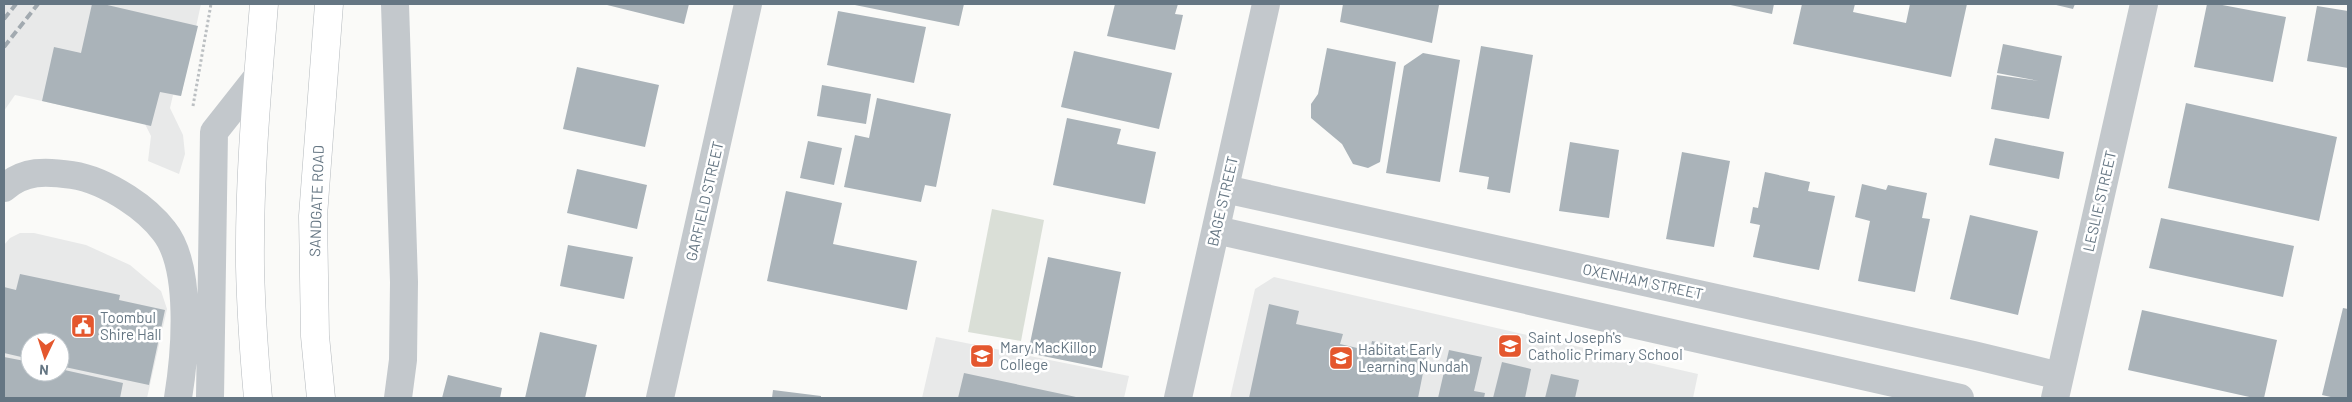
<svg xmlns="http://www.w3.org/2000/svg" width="2352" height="402" font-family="Barlow,sans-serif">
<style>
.built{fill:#e8e9e9;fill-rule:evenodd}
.green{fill:#dadfd7}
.building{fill:#aab3b9}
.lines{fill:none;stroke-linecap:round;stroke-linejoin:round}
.highway-casing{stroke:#b4b9bd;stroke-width:29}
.path{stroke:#bbbfc2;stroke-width:3;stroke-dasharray:2.5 2.5;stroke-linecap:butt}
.minor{stroke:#c3c8cc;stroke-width:28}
.highway{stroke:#fff;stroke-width:28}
.rail{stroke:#a2aab0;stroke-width:4;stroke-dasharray:8 4;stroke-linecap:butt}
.labels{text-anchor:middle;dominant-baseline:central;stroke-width:5;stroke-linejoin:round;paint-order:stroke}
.street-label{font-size:15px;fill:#657683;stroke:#fff}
.poi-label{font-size:15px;fill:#657683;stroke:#fff;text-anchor:start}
</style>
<rect width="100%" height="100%" fill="#fafaf8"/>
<path class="built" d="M4,4H201L181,96L173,95L170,108L183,135L185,154L179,174L148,161L151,136L145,124L15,95L4,111Z
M20,233H34L86,245L130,265L161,291L167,309L147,398H4V245L10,238ZM30,342H60V372H30Z
M1274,277L1698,374L1693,398H1230L1255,289Z
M936,337L1129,376L1124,398H922Z"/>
<path class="green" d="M992,209L1044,220L1021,341L968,332Z"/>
<path class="building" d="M92,4H103L198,26L181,96L160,92L151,126L42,101L54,47L81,53Z
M603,4H689L684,24Z
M850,4H964L959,26Z
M1115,4H1178L1175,14L1183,15L1175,50L1107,36Z
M1343,4L1439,5L1432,43L1340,22Z
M1726,4H1774L1772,14Z
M1802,4H1855L1853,12L1906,23L1910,4H1967L1951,77L1793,44Z
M2052,4H2075L2073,9Z
M2207,4H2217L2286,17L2273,82L2194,67Z
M2317,6L2348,11V68L2307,61Z
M838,11L926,27L914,83L827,65Z
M2003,44L2062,56L2049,119L1991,109L1997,75L2039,81L1997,73Z
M1481,46L1533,55L1510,193L1487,189L1489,177L1459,172Z
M1327,48L1396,62L1380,162L1368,168L1353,164L1342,144L1311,118V104L1318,94Z
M1074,51L1172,73L1159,129L1061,107Z
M1423,53L1460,60L1440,182L1386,173L1404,66Z
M577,67L659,85L645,147L563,129Z
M822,85L871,94L866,124L817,116Z
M877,98L951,114L936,187L925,185L921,202L844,187L855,135L869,138Z
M2186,103L2337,137L2319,221L2168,188Z
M1067,118L1121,129L1117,144L1156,152L1145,204L1053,185Z
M1995,138L2064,152L2059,179L1989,165Z
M808,141L842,148L834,185L800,178Z
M1570,142L1619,150L1609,218L1559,211Z
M1682,152L1730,161L1714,247L1666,239Z
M577,169L647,185L637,229L567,213Z
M1765,172L1810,182L1808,191L1835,196L1819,270L1753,257L1760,225L1750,223L1753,207L1758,208Z
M1862,184L1886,190L1888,185L1927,193L1922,218L1930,219L1915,292L1858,281L1870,221L1855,217Z
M786,191L842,203L833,244L917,261L907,310L767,281Z
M1970,215L2038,231L2018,315L1950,299Z
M2161,218L2294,246L2283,297L2149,268Z
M568,245L633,257L624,299L560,286Z
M1048,257L1121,272L1102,368L1028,353Z
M20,274L120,295L119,300L165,310L149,385L60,366V342H30V359L4,353V287L16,290Z
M1269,304L1299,311L1296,324L1343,334L1340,344L1370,351L1372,341L1427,353L1418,398H1249Z
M2343,308L2348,309V398H2335L2322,395Z
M2142,310L2277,340L2264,398H2254L2128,370Z
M540,332L597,345L585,398H525Z
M1449,350L1482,357L1474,391L1485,393L1484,398H1438Z
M4,357L30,362V372H60V369L123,383L120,398H4Z
M1502,362L1531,369L1525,398H1493Z
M964,373L1076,397V398H958Z
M1551,374L1579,380L1575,398H1545Z
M448,375L502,388L500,398H442Z
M773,390L821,396V398H772Z"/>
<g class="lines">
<defs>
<path id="highway" d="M258,398C254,354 251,310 250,266C249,178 257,91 264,4
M321,398L315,336L313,216L329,4"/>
</defs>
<use href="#highway" class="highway-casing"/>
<path class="path" d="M193,106L211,4"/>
<path class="minor" d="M395,4L404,282L403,360L398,398
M4,188C24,170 46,171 72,175C92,178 110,187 127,198C141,207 154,218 164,231C193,267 185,355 178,398
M1225,189L1973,355L2060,376
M1216,230L1960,398
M210,398L214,132L259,75
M660,398L748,4
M1178,398L1266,4
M2055,398L2144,4"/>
<use href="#highway" class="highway"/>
<path class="rail" d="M4,19L16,4
M4,47L38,4"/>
</g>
<defs>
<symbol id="civic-square" viewBox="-11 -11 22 22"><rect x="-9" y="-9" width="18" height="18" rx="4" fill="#e4572e" stroke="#fff"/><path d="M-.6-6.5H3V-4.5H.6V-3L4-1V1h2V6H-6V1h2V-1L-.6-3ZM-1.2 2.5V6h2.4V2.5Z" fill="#fff"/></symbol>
<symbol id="school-square" viewBox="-11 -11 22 22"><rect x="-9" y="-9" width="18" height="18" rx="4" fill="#e4572e" stroke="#fff"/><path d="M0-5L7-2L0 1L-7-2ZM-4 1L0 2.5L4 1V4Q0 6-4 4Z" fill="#fff"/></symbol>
</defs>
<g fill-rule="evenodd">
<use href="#civic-square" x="69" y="312" width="28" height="28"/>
<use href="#school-square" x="1496" y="332" width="28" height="28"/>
<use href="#school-square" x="968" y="342" width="28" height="28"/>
<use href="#school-square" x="1327" y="344" width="28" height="28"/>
</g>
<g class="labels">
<g class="street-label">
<text transform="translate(316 201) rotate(-88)">SANDGATE ROAD</text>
<text transform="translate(704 201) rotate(-77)">GARFIELD STREET</text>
<text transform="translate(1222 201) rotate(-77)">BAGE STREET</text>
<text transform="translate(2099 201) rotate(-77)">LESLIE STREET</text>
<text transform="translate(1643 281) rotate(12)">OXENHAM STREET</text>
</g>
<g class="poi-label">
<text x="100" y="317">Toombul<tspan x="100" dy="17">Shire Hall</tspan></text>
<text x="1528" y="337">Saint Joseph's<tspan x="1528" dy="17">Catholic Primary School</tspan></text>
<text x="1000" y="347">Mary MacKillop<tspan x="1000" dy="17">College</tspan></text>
<text x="1358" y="349">Habitat Early<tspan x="1358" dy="17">Learning Nundah</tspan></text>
</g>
</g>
<rect width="2352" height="402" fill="none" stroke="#657683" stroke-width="10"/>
<g transform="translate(45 357) rotate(184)"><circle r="24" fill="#ffffff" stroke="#c1c8cd"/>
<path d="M0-4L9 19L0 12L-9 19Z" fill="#e4572e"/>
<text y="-8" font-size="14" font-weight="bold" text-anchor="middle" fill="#657683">N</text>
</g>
</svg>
